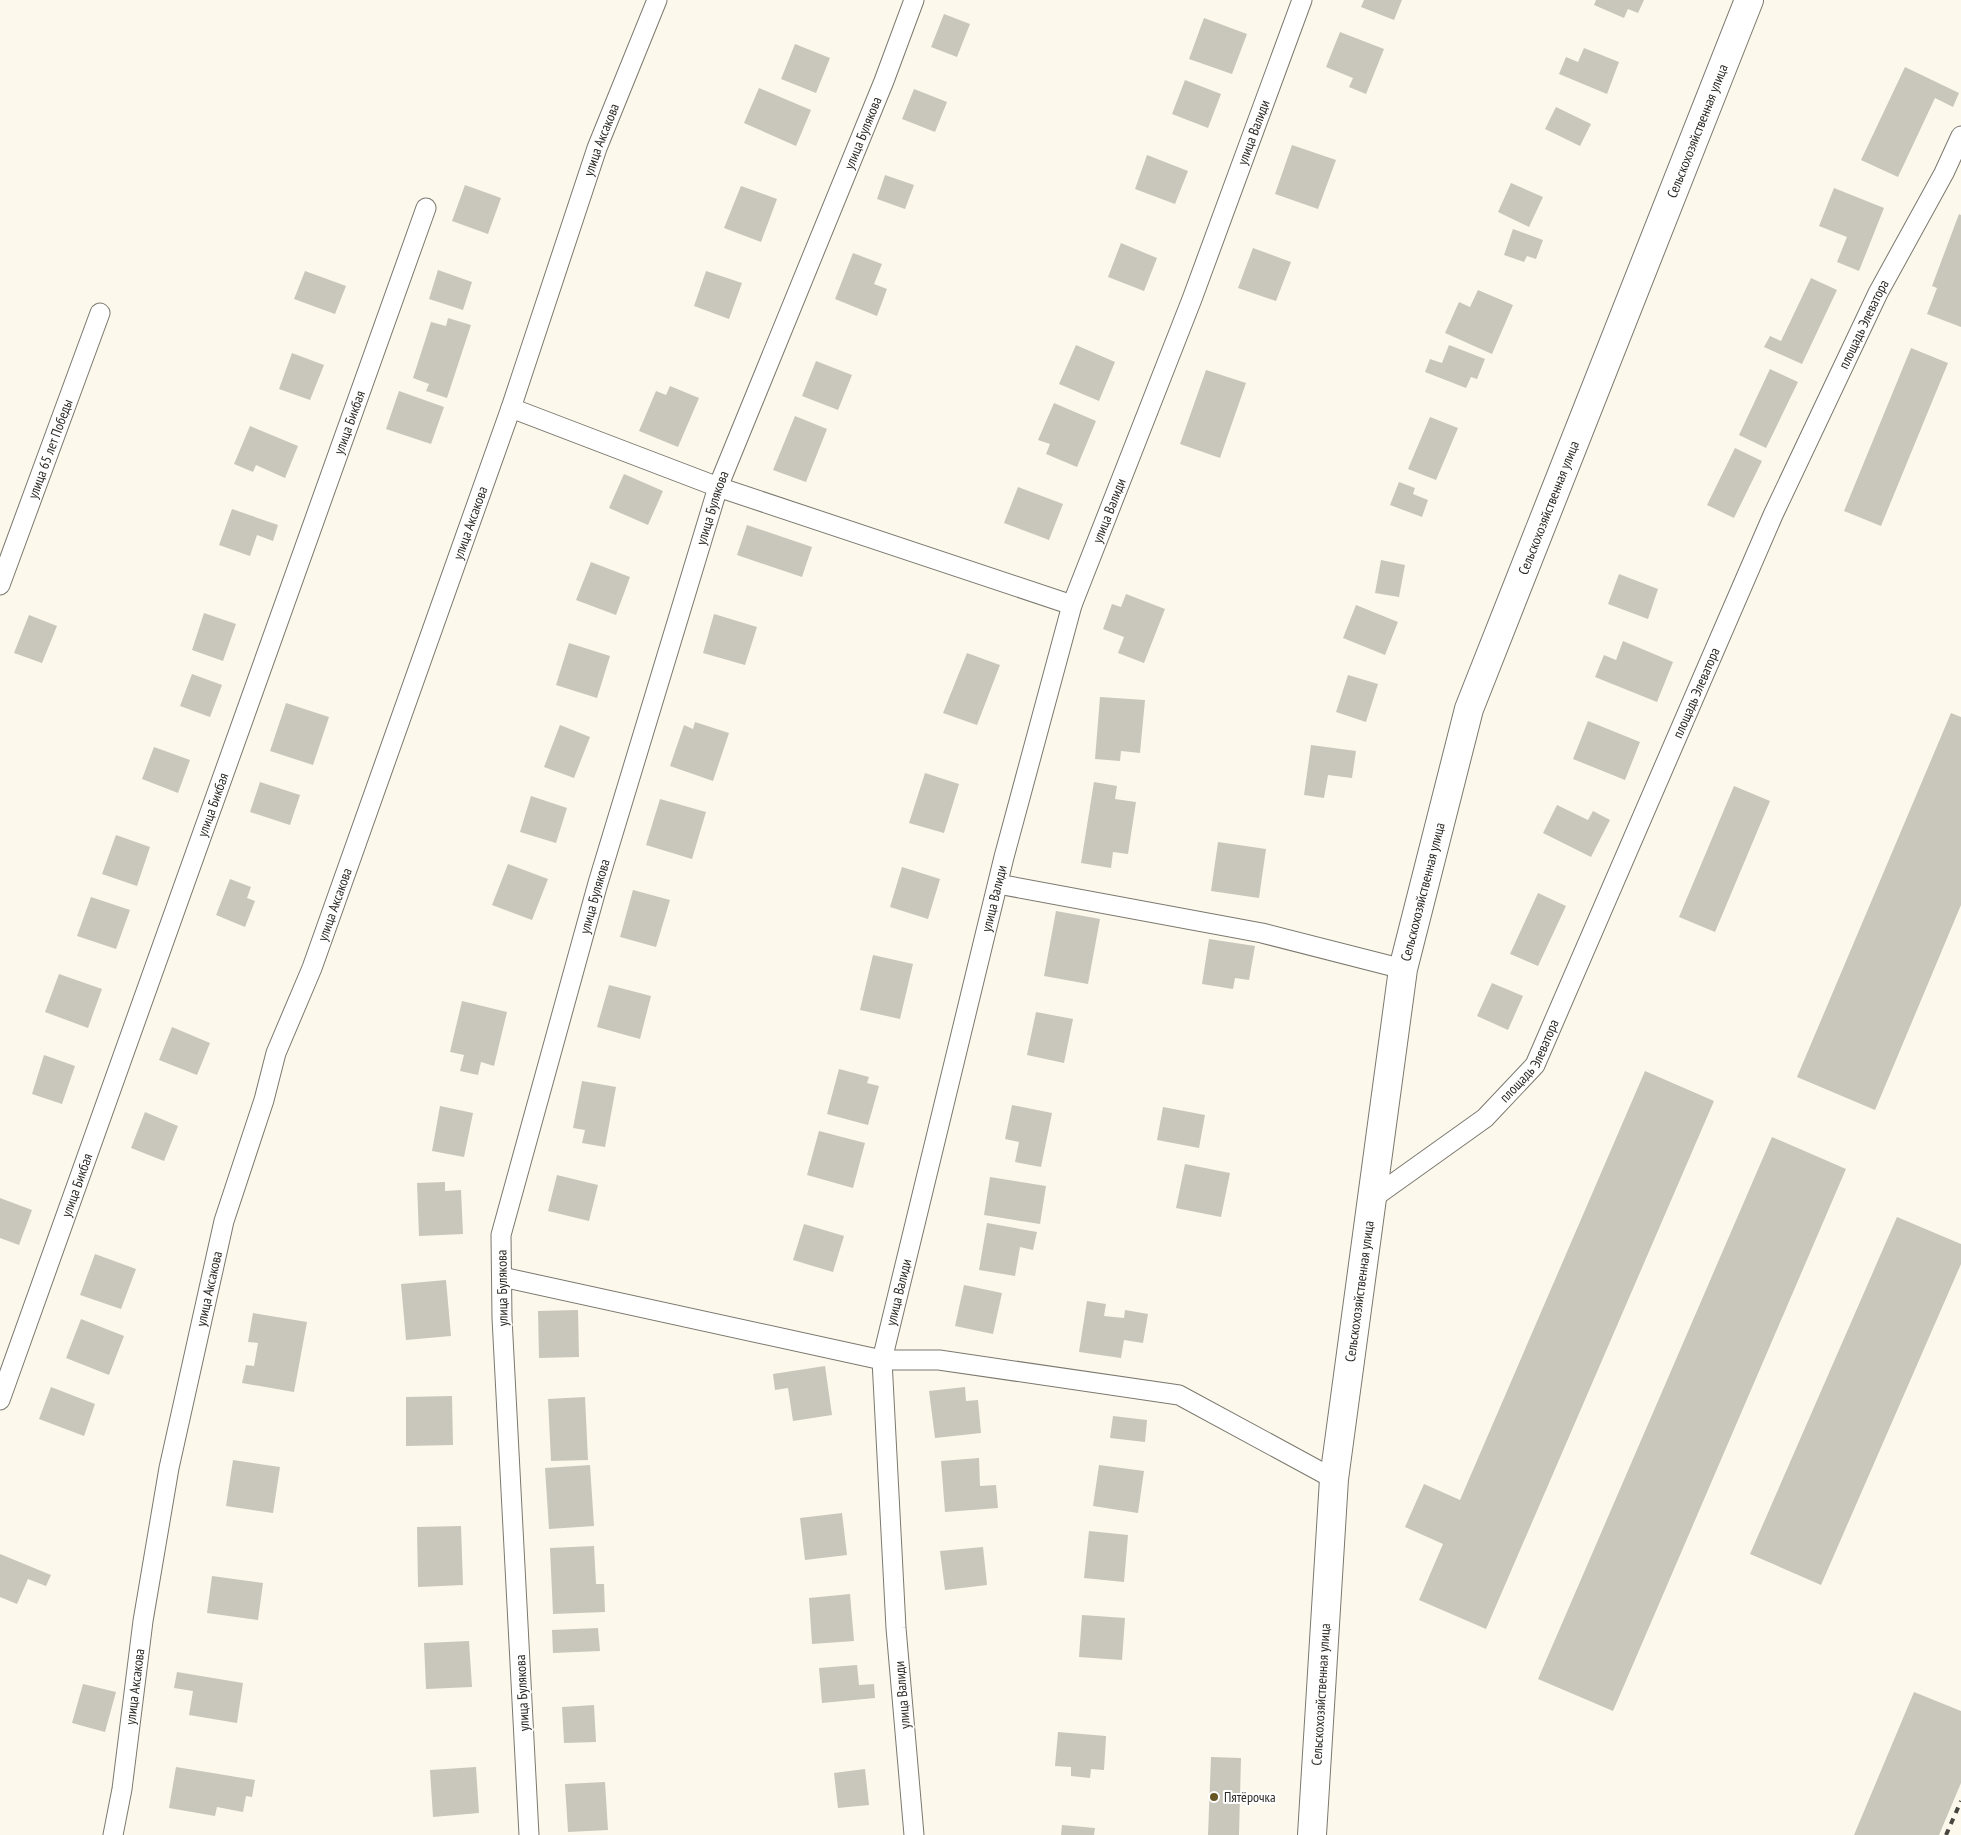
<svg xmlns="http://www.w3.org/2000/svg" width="1961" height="1835" font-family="'PT Sans Narrow',sans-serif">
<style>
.building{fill:#c9c6bb}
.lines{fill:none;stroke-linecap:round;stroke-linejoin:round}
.street-casing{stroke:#7b786e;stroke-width:21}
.secondary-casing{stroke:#7b786e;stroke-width:30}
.street{stroke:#fff;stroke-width:19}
.secondary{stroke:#fff;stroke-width:28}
.rail{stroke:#474540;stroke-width:4;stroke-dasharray:6 6;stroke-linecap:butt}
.poi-dot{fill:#665724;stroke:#fff;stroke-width:2}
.labels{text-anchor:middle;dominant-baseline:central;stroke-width:4;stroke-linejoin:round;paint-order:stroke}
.street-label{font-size:14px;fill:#2c2a26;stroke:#fff}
.poi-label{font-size:14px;fill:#2c2a26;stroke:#fff;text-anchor:start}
</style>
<rect width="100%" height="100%" fill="#fcf8ec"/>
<path class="building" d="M1364,0H1402L1394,20L1361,7Z
M1596,0H1644L1638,13L1628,9L1624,18L1594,5Z
M944,14L970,24L957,57L931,47Z
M1204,18L1247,34L1232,74L1189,59Z
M1340,32L1384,49L1366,94L1349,87L1353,78L1326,67Z
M795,44L830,58L816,93L781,79Z
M1584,48L1619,62L1607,94L1559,74L1566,57L1578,62Z
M1905,67L1959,93L1953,107L1935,98L1898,177L1861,160Z
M1185,80L1221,94L1208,128L1172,114Z
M759,88L811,110L796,146L744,123Z
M914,89L947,102L935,132L902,119Z
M1556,107L1591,124L1580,146L1545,129Z
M1292,145L1336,160L1318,209L1275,194Z
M1147,155L1188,171L1175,204L1135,189Z
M885,175L914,185L905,209L877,199Z
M1511,183L1543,197L1529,227L1498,212Z
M465,185L501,198L488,234L452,221Z
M741,186L777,199L761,242L724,228Z
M1834,188L1884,208L1859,271L1837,262L1847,237L1819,226Z
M1959,214L1961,215V327L1927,314L1937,288L1932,286Z
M1513,229L1543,240L1536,259L1527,256L1524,262L1504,255Z
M1121,243L1157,258L1144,291L1108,277Z
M1253,248L1291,262L1276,301L1238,288Z
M853,253L882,264L874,284L887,289L877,316L835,299Z
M438,270L472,282L463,310L429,299Z
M305,271L346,286L335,314L294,299Z
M706,271L742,283L729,319L694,306Z
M1811,278L1837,290L1802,364L1764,347L1770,336L1781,341Z
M1478,290L1513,305L1492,354L1445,333L1459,302L1470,307Z
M448,318L471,325L447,398L426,391L429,384L413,378L431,322L446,326Z
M1076,345L1115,362L1099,401L1059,384Z
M1449,345L1485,359L1477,379L1471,377L1466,388L1425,372L1430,359L1442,363Z
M1911,348L1948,363L1881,526L1844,511Z
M292,353L324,365L310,400L279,389Z
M816,361L852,375L838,410L802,396Z
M1770,369L1798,382L1766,448L1739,435Z
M1206,370L1246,383L1220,458L1180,444Z
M670,386L699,398L678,447L639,431L656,391L666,395Z
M399,391L444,407L431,444L386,429Z
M1054,403L1096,421L1077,467L1046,454L1050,444L1038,440Z
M795,416L827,429L806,482L773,470Z
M1430,417L1458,428L1436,480L1408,469Z
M250,426L298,446L285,478L256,465L253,472L234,464Z
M1735,448L1762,461L1734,518L1707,505Z
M624,474L663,491L648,525L609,508Z
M1399,482L1415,488L1413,494L1428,500L1422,517L1390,505Z
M1018,487L1063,504L1049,540L1004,523Z
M232,509L278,525L273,541L257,535L250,556L219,545Z
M747,525L812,547L802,577L737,555Z
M1381,560L1405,565L1399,597L1375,593Z
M591,562L630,577L616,615L576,600Z
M1619,574L1658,589L1648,619L1608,604Z
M1126,594L1165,609L1144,663L1118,653L1124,637L1103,629L1112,604L1121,607Z
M1356,605L1398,622L1385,655L1343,638Z
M204,613L236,624L223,661L192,650Z
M714,614L757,627L745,665L703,653Z
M29,615L57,626L42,663L14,653Z
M1623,641L1673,662L1657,702L1595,677L1604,655L1616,660Z
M569,643L610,656L597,698L556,685Z
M967,653L1000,665L977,725L943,713Z
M192,674L222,685L210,717L180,706Z
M1348,675L1378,684L1366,722L1336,712Z
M1100,697L1145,700L1140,753L1121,751L1120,761L1095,759Z
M286,703L329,717L313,765L270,751Z
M1951,713L1961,717V905L1875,1110L1797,1077Z
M1588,721L1640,742L1625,780L1573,759Z
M695,722L729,733L713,781L670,766L684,725L693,729Z
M560,725L590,737L574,778L544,767Z
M1311,745L1356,751L1352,778L1328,775L1324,798L1304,795Z
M154,747L190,760L178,793L142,779Z
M925,773L959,784L944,833L909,823Z
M260,782L300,795L290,825L250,812Z
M1094,782L1117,786L1115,799L1136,802L1128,854L1113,852L1111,868L1081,863Z
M1734,786L1770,801L1715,932L1679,917Z
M531,796L567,808L556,843L520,832Z
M660,799L706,812L692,859L646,845Z
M1557,805L1588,820L1593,811L1610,820L1591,857L1543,833Z
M116,835L150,847L137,886L102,874Z
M1218,842L1266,849L1259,898L1211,891Z
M508,864L548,879L532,920L492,905Z
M902,867L940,879L928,919L890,907Z
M230,879L251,887L247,898L255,901L245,927L216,915Z
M633,890L670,900L656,947L620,937Z
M1538,893L1566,906L1538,966L1510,954Z
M91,897L130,910L116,949L77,936Z
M1056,911L1100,919L1088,984L1044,976Z
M1209,939L1255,946L1249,980L1235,978L1233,989L1202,984Z
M873,955L913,964L900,1019L860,1010Z
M59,974L102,989L88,1028L45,1012Z
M1492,983L1523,996L1508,1030L1477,1016Z
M609,985L651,996L640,1039L597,1027Z
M462,1001L507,1012L494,1066L481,1062L478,1075L460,1071L464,1055L450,1052Z
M1036,1012L1073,1019L1064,1063L1027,1055Z
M172,1027L210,1043L197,1075L159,1060Z
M44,1055L75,1066L62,1104L32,1094Z
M839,1069L869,1077L867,1083L879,1086L868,1125L827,1114Z
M1645,1071L1714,1101L1486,1629L1419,1600L1443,1544L1405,1527L1424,1484L1460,1500Z
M582,1081L616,1087L605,1147L582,1143L585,1130L573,1128Z
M1012,1105L1052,1113L1041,1167L1015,1162L1019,1142L1005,1139Z
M440,1106L473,1113L464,1157L432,1151Z
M1163,1107L1205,1115L1199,1148L1157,1140Z
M145,1112L178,1126L164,1161L131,1148Z
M819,1131L865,1143L853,1188L807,1175Z
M1772,1137L1846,1169L1613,1711L1538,1679Z
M1185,1164L1230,1173L1221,1217L1176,1208Z
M557,1175L598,1185L589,1221L548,1211Z
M990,1177L1046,1186L1040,1224L984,1215Z
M445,1182V1191L461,1190L463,1234L419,1236L417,1183Z
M0,1198L32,1210L19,1245L0,1238Z
M1897,1217L1961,1244V1264L1821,1585L1750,1554Z
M987,1223L1037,1232L1033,1250L1020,1247L1015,1276L979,1270Z
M804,1224L844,1236L833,1272L793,1260Z
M95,1254L136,1269L121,1309L80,1295Z
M446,1280L451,1336L406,1340L401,1284Z
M964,1285L1002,1293L993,1334L955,1326Z
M1087,1301L1106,1304L1104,1316L1124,1318L1125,1310L1148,1314L1143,1343L1124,1340L1121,1358L1079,1352Z
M578,1310L579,1357L539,1358L538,1311Z
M253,1313L307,1322L294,1392L242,1383L246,1365L254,1366L258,1343L248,1342Z
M81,1319L124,1336L109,1375L66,1358Z
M825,1366L832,1415L793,1421L788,1388L775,1390L773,1374Z
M51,1387L95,1404L84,1436L39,1419Z
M965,1387L966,1401L978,1400L981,1433L935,1438L929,1391Z
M452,1396L453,1445L406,1446V1397Z
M585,1397L588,1460L551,1461L548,1399Z
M1113,1416L1147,1420L1145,1442L1110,1438Z
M979,1458L980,1486L996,1485L998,1508L945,1512L941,1461Z
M233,1460L280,1467L273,1513L226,1506Z
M590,1465L594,1526L549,1529L545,1468Z
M1099,1465L1144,1471L1138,1513L1093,1506Z
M842,1513L847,1555L805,1560L800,1518Z
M461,1526L463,1585L418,1587L417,1527Z
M1089,1531L1128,1535L1124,1582L1084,1578Z
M594,1546L596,1584H604L605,1612L553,1614L550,1548Z
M983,1547L987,1585L945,1590L940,1551Z
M0,1554L51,1575L46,1586L28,1579L17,1604L0,1597Z
M212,1576L263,1583L258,1620L207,1613Z
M850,1594L854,1641L812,1644L809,1598Z
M1082,1615L1125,1618L1122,1660L1079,1657Z
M598,1628L600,1651L553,1653L552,1630Z
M469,1641L472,1687L426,1689L424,1643Z
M857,1665L859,1685L874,1684L875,1698L822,1703L819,1668Z
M177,1672L243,1683L237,1723L189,1715L193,1691L174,1688Z
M83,1684L116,1692L105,1732L72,1723Z
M1914,1692L1961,1711V1783L1939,1835H1854Z
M594,1705L596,1742L564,1743L562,1707Z
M1058,1732L1106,1736L1104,1770L1091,1769L1090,1778L1071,1776V1767L1055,1766Z
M1211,1757L1241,1758L1239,1835H1208Z
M176,1767L255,1780L252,1797L246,1796L243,1812L217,1807L215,1816L169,1808Z
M476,1767L479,1813L433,1817L430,1770Z
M865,1769L869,1805L838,1808L834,1773Z
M605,1782L608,1830L568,1832L565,1784Z
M1062,1825L1095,1828L1094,1835H1061Z"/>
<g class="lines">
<defs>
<g id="street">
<path d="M511,408L718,487L1072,605"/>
<path id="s1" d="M0,585L100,313"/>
<path d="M998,884L1262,933L1403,969"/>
<path id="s2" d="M1373,1198L1485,1118L1535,1065L1773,515L1878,293L1944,173L1961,136"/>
<path d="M502,1277L882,1360H939L1179,1395L1334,1479"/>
<path id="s3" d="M0,1400L426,208"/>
<path id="s4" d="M113,1835L122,1789L143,1621L169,1468L224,1221L264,1100L276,1053L312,968L511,408L597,148L657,0"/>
<path id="s5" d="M529,1835L502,1318L501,1235L598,883L718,487L884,81L914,0"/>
<path id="s6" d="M914,1835L896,1628L882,1360L1004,857L1072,605L1192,299L1302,0"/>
</g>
<g id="secondary">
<path id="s7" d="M1312,1835L1334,1479L1403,969L1469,709L1749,0"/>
</g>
</defs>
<use href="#street" class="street-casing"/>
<use href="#secondary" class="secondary-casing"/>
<use href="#street" class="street"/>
<use href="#secondary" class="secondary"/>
<path class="rail" d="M1946,1835L1961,1801"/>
</g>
<circle class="poi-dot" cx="1214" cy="1797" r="5"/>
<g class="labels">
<g class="street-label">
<text stroke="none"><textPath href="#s7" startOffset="1761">Сельскохозяйственная улица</textPath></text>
<text stroke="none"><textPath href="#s6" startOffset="1761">улица Валиди</textPath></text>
<text stroke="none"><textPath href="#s5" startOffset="1762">улица Булякова</textPath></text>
<text stroke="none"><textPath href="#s4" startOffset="1770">улица Аксакова</textPath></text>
<text stroke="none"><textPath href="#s2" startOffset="1021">площадь Элеватора</textPath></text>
<text stroke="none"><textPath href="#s3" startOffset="1038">улица Бикбая</textPath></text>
<text stroke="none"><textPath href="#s1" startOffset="145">улица 65 лет Победы</textPath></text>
<text stroke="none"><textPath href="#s7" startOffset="1356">Сельскохозяйственная улица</textPath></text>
<text stroke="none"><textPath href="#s5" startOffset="1358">улица Булякова</textPath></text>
<text stroke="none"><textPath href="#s6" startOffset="1356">улица Валиди</textPath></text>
<text stroke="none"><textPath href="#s4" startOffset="1365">улица Аксакова</textPath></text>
<text stroke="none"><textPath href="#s2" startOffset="616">площадь Элеватора</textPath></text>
<text stroke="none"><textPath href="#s3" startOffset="632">улица Бикбая</textPath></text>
<text stroke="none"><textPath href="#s7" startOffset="951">Сельскохозяйственная улица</textPath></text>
<text stroke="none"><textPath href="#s5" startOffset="952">улица Булякова</textPath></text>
<text stroke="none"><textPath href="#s6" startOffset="951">улица Валиди</textPath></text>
<text stroke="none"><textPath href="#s4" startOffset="960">улица Аксакова</textPath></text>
<text stroke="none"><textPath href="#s2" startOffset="211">площадь Элеватора</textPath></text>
<text stroke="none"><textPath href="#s3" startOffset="228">улица Бикбая</textPath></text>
<text transform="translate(502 1288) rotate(-91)">улица Булякова</text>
<text stroke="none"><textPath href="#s4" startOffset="555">улица Аксакова</textPath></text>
<text stroke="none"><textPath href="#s7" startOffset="546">Сельскохозяйственная улица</textPath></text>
<text stroke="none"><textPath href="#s6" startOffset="546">улица Валиди</textPath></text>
<text stroke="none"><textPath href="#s4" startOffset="150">улица Аксакова</textPath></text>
<text transform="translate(522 1693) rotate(-93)">улица Булякова</text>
<text stroke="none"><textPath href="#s7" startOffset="141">Сельскохозяйственная улица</textPath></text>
<text transform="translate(902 1695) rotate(-95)">улица Валиди</text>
</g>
<g class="poi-label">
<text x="1224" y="1797">Пятёрочка</text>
</g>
</g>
</svg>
